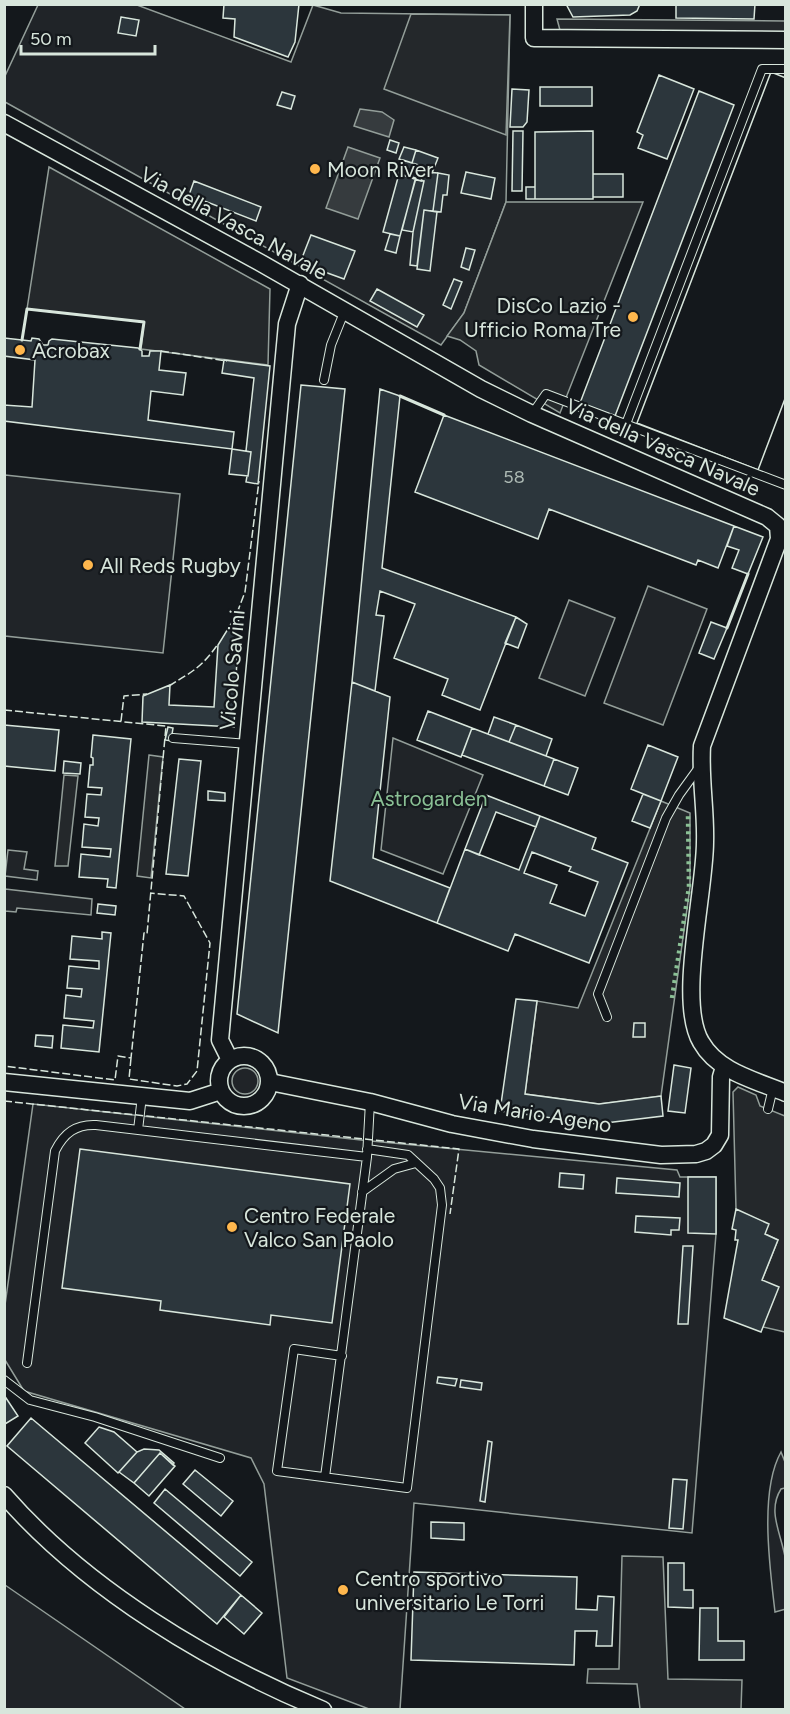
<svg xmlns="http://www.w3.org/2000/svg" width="790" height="1714" font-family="Figtree,sans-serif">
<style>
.green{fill:#202428;stroke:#939e99;stroke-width:1.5}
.parking{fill:#24282b;stroke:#939e99;stroke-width:1.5}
.water{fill:#363b3e;stroke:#939e99;stroke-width:1.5}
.building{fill:#2c363c;stroke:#d8e6dc;stroke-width:1.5;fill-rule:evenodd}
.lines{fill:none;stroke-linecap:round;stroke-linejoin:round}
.lane-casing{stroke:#d8e6dc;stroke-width:10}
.street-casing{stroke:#d8e6dc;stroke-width:19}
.lane{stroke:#14181c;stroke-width:8}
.street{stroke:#14181c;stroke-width:16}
.hedge{stroke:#8ac095;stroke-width:4.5;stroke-dasharray:3 4.5;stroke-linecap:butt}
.fence{stroke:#d8e6dc;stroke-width:1.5;stroke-dasharray:8 3;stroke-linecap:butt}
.wall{stroke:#d8e6dc;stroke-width:3}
.poi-dot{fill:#ffb74d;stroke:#14181c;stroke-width:2}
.labels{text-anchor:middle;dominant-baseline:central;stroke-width:4.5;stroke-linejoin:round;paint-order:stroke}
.number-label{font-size:18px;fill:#adbab4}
.poi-label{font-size:21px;fill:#d8e6dc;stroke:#14181c;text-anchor:start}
.street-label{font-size:21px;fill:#d8e6dc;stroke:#14181c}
.park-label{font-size:21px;fill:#8ac095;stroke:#14181c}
</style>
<rect width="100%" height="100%" fill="#14181c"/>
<path class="green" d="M38,5H137L291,62L313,5L341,13L510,15L506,202L464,313L441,345L5,102V76Z
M5,475L180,494L163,653L5,636Z
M648,586L707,609L663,725L604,703Z
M569,600L615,618L585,696L539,678Z
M393,738L483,775L443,874L381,850Z
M8,850L27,852L24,869L38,871L37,880L5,876Z
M5,889L92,899L91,915L17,908L16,912L5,911Z
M232 1081a13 13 0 1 1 26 0a13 13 0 1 1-26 0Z
M33,1104L361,1140L677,1170L680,1177H716V1234L692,1533L414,1503L400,1709H369L287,1678L264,1484L251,1458L24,1391L5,1360V1305Z
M781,1452L785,1462V1488L781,1489C767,1511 781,1533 785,1557C788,1573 786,1593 786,1609L775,1612C770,1569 759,1491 781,1452Z
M5,1585L185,1709H5Z"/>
<path class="parking" d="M411,14L510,15L506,135L384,89Z
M557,19L785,21V35L561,34Z
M49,167L270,289L268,365L141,349L144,322L27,309Z
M506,202H643L560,413L479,365L476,351L460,340L447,336L464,313Z
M149,755L163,757L151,878L137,876Z
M64,775L78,776L68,866H55Z
M661,801L690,813V887L661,1096L599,1104L525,1094L537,1001L578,1008Z
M738,1087L756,1095L760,1106L785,1116V1332L763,1327L762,1280L778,1240L765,1234L736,1209L733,1092Z
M622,1556L663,1557L668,1679L742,1680L741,1709H640L637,1684L587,1683L588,1669H619Z"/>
<path class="water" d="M360,109L382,112L394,120L389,137L354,126Z
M348,147L380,158L358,219L326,208Z"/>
<path class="building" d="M224,4H299L295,42L288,57L234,37L235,19L223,18Z
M566,4H640L637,11L630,15L573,17Z
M676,4H755L754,19L676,18Z
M121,17L139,20L136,36L118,33Z
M771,72L786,78V396L758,470L637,423Z
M771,72L786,78V396L758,470L637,423Z
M659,75L694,89L667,159L638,148L643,135L637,132Z
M540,87H592V106H540Z
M512,89L529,90L527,122L523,127H510Z
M699,91L734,105L615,416L580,403Z
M282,92L295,96L291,109L277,105Z
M513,131H523L522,191H512Z
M593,131V199H535V132Z
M390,140L399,143L396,153L387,150Z
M404,147L416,150L412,163L399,159Z
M416,150L438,158L432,173L424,172L425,167L412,163Z
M403,160L425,167L421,181L399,174Z
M424,172L438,173L433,211L424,210L417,266L410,265L413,232L424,181H421Z
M466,172L495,178L491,199L461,193Z
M438,173L449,175L447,195H443L441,212L433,211Z
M399,174L416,178L400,236L383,232Z
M593,174H623V197H593Z
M415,180L424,181L413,232L402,230Z
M194,181L261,207L256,221L189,195Z
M526,187H535V199H526Z
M424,210L437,212L430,271L417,269Z
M390,234L400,236L396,253L385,250Z
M311,235L355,251L344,279L300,263Z
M466,248L475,250L469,270L461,267Z
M454,279L462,282L451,309L443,305Z
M377,289L424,315L417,327L370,301Z
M4,338L31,341L32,338L39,339L43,345H48L49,341L52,339L138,348L142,351V356H149L150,351H161L159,370L186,373L183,395L151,391L148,420L234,432L232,449L4,421V405L32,407L35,360L4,356Z
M224,360L270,366L258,484L246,482L247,476H248L251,452L246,451L254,378L222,373Z
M301,385L345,389L278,1033L237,1014Z
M380,389L400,396L382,568L516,617L480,710L442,695L448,679L394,658L415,604L380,591L376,615L384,616L375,691L352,682Z
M444,415L734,526L718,568L698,560L696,565L549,509L538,539L415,492Z
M232,449L251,452L248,476L229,474Z
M734,526L763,537L748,574L732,568L739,550L727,546Z
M239,611L234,727L142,722L143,696L170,685L169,705L214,707L218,645Z
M516,617L527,624L518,648L505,643Z
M711,622L727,628L714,659L699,653Z
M352,682L390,697L373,858L450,888L437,923L330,881Z
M428,711L472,728L461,757L417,740Z
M494,717L516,725L509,742L488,734Z
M4,725L59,730L55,771L4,766Z
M516,725L552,739L546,756L509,742Z
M168,727L173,728L171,741L165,740Z
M472,728L554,759L544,786L462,755Z
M93,735L131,739L116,888L107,887L108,879L79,877L81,854L110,857L111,849L82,847L84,824L98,826L99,818L85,817L87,794L101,795L102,788L88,787L90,765H93V758L91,757Z
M648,745L678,757L661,801L631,789Z
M179,759L201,761L188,876L166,874Z
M554,759L578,768L568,795L544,786Z
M64,761L81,763L80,774L63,773Z
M208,791L225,793V801L208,800Z
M643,794L661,801L650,828L632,821Z
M486,795L540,816L536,827L496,812L479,855L465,849Z
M540,816L596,838L592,849L628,863L589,963L515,934L508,951L437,923L465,849L519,870ZM532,852L571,867L569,871L598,882L585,916L550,903L557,885L524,873Z
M98,904L116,906L115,915L97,913Z
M102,932L111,933L99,1052L61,1048L63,1025L93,1028L94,1021L64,1018L66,995L81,997L82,989L67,988L69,966L99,969V961L70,959L72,936L102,939Z
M516,999L537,1001L525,1094L599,1104L661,1096L663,1116L597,1124L500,1111Z
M634,1023H645V1037H633Z
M36,1035L53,1036L52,1048L35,1046Z
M674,1065L691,1068L685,1113L668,1111Z
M80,1149L350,1184L332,1323L271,1315L270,1325L160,1310L161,1301L62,1288Z
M560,1173L584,1175L583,1189L559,1187Z
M688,1177H716V1234L688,1233Z
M617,1178L680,1183L679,1197L616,1193Z
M736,1209L769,1224L765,1234L778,1240L762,1280L779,1287L761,1332L724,1318L738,1240H735L736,1230L732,1229Z
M636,1216L680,1218L679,1230H671V1235L635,1232Z
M683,1246H693L688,1324H678Z
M438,1377L457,1379L455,1386L437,1383Z
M461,1380L482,1383L481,1390L460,1387Z
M4,1395L18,1416L5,1424L4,1423Z
M31,1418L241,1595L217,1624L7,1446Z
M99,1427L114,1432L137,1452L118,1473L85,1443Z
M488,1441L492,1442L485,1502L480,1501Z
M144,1449L159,1450L174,1463L173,1465L160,1453L134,1483L119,1472L137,1452Z
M160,1453L175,1466L149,1496L134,1483Z
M195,1470L233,1501L221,1516L183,1484Z
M673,1479L687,1480L683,1529L669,1528Z
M165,1489L252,1562L240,1576L154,1503Z
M431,1522L464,1523V1540L431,1538Z
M668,1563H684V1590H693V1608L668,1607Z
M414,1572L577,1577L576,1609L597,1610L598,1596L614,1597L612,1646H596L597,1631H575L574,1665L411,1660Z
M241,1595L262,1613L244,1634L224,1617Z
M700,1608H718V1641H744V1660H699Z"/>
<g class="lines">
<defs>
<path id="lane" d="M324,380L331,345L345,310
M532,414L546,394L786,485
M626,424L762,69H786
M173,738L248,744
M607,1017L598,994L666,818L679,795L700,766
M768,1109L773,1088
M138,1130L142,1096
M362,1192L394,1169L416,1163
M342,1356L294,1349L277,1471L407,1488L442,1205L440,1188L434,1179L408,1155L367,1149
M27,1363L55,1151C64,1133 76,1124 96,1125L367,1157
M4,1380L30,1400L95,1417L220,1458
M325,1477L367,1157L370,1102"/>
<path id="street" d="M534,4V38L786,40
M4,123L259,262L481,389L532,414L767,517L778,526L779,539L702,746C700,779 706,810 705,842C705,892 677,1002 701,1042C718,1072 755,1080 786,1093
M219 1081a25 25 0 1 1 50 0a25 25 0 1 1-50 0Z
M230,1060L220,1040L287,324L300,284
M4,1082L190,1101L221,1091
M270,1082L370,1102L452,1124L533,1139L661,1155L696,1154L706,1151L714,1145L720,1135L721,1077L724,1067
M4,1495C86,1589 209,1663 323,1710"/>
</defs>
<use href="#lane" class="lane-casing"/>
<use href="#street" class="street-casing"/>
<use href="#lane" class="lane"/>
<use href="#street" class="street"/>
<path class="hedge" d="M672,998L689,887L688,816"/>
<path class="fence" d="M161,351L227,361
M237,613L245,592L259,481
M169,686C193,671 201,668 218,644
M4,710L166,726L147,934L144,933L131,1058L118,1056L115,1080L4,1066
M121,721L124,696L147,694
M131,1058L129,1079L177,1086L187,1084L197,1071L210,943L184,896L150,893
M4,1101L459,1149L450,1214"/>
<path class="wall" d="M22,340L27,309L144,322L140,349
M400,396L444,415
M727,628L748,574"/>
</g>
<g class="poi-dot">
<circle cx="315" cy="169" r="6"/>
<circle cx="633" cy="317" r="6"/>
<circle cx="20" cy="350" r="6"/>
<circle cx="88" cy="565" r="6"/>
<circle cx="232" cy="1227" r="6"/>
<circle cx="343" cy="1590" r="6"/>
</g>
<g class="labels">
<g class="number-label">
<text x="514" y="477">58</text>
</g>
<g class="poi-label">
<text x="327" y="169">Moon River</text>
<text x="621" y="305" text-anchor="end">DisCo Lazio -<tspan x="621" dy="24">Ufficio Roma Tre</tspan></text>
<text x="32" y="350">Acrobax</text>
<text x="100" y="565">All Reds Rugby</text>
<text x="244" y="1215">Centro Federale<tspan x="244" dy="24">Valco San Paolo</tspan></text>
<text x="355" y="1578">Centro sportivo<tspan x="355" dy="24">universitario Le Torri</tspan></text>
</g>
<g class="street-label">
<text transform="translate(234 223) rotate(29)">Via della Vasca Navale</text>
<text transform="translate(663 447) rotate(24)">Via della Vasca Navale</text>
<text transform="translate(232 670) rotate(-85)">Vicolo Savini</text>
<text transform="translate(535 1113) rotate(9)">Via Mario Ageno</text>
</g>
<g class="park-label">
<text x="429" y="798">Astrogarden</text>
</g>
</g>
<rect width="790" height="1714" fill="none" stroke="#d8e6dc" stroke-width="12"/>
<path d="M21 45v9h134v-9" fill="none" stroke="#d8e6dc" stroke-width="3"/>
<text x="30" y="45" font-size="18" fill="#d8e6dc" stroke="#14181c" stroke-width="4.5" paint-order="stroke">50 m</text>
</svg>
